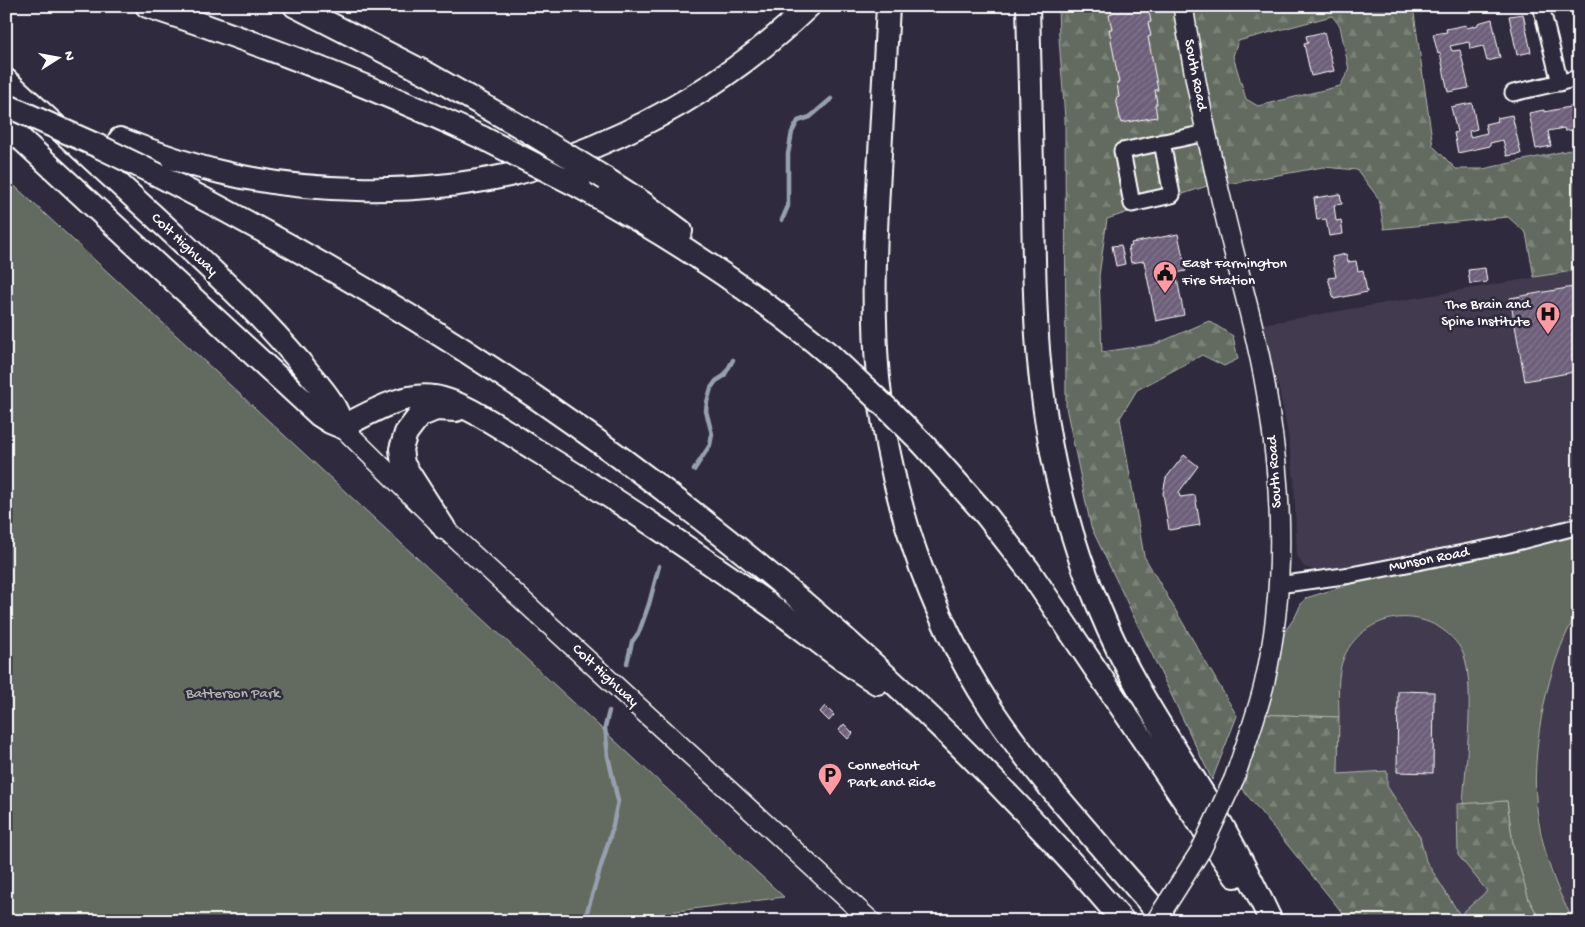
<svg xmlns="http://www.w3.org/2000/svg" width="1585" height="927" font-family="'Gochi Hand',sans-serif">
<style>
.built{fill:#423a4f}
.green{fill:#636b5f;stroke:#b1b5af}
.forest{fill:url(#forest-firs);stroke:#b1b5af;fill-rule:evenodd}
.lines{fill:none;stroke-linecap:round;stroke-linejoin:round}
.stream{stroke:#97a0b0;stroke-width:4.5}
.building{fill:url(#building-hatch);stroke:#fff}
.minor-casing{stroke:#fff;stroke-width:19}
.major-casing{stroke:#fff;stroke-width:22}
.highway-casing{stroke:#fff;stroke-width:26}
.minor{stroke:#2f2a3d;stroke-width:15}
.major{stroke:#2f2a3d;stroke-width:19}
.highway{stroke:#2f2a3d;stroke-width:22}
.major-bridge-casing{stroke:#fff;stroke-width:22;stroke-linecap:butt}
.highway-bridge-casing{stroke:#fff;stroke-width:26;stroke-linecap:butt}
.major-bridge{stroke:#2f2a3d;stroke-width:19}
.highway-bridge{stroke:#2f2a3d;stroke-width:22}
.labels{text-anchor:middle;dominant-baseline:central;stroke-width:5;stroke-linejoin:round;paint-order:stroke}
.street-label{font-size:15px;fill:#fff;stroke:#2f2a3d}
.poi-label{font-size:15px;fill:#fff;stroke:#2f2a3d;text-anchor:start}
.park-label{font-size:15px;fill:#b1b5af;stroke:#2f2a3d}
</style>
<defs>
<pattern id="forest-firs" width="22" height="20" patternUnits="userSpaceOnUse" patternTransform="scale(1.25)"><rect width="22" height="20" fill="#636b5f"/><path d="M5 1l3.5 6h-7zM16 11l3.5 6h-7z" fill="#7a8177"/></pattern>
<pattern id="building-hatch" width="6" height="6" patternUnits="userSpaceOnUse" patternTransform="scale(1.25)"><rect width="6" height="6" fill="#6d5e7a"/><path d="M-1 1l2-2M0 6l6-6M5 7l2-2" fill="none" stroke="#83768e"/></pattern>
</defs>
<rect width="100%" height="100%" fill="#2f2a3d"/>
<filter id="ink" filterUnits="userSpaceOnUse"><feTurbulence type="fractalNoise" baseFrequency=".02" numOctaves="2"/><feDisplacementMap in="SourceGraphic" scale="10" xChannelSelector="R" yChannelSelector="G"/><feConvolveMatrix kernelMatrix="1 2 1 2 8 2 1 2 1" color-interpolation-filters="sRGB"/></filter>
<g filter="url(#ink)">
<path class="built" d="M1579,270V518L1509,537L1350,567L1319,571L1304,567L1297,556L1294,479L1288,434L1280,393L1262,324Z
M1404,617L1426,620L1445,632L1462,650L1468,669L1470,694L1463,804H1457L1458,855L1487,891L1460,915L1426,861L1420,837L1387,786L1338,775L1339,676L1344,657L1355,641L1367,629L1384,620Z
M1575,617L1579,620V921H1574L1565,906L1546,852L1536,798V760L1546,690L1566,632Z"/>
<path class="green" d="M6,178L784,897L601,921H6Z
M1577,536L1579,537V620L1575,617C1548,663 1532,745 1536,798C1539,838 1553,886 1574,921H1541L1529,900L1513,844L1507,801L1463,804C1465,771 1477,674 1461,649C1432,604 1366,608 1344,657C1336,675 1339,698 1339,717L1255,714L1267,657L1295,617L1301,604L1306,598L1354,583Z"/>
<path class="forest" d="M1058,6H1173L1179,49L1207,186L1107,219L1099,276L1102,352L1156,344L1209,321L1233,336L1238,359L1224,366L1202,355L1137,390L1120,418L1144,556L1237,716L1212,780L1091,527L1066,407L1065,119L1059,38Z
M1183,6H1413L1433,146L1456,169H1483L1579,148V270L1534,277L1526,233L1508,217L1384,229L1379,199L1357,170L1323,167L1228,184L1213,164ZM1332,16L1340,26L1349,70L1340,86L1258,106L1246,99L1233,56L1238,41Z
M1255,714L1339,717L1338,774L1387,771V786L1420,837L1426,861L1460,915L1487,891L1458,855L1457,804L1507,801L1513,844L1529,900L1541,921H1349L1234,779Z"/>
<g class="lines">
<path class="stream" d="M782,220L788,206V154L792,132L798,121L810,117L831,99
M694,470L710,445L712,434L706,411L707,402L711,388L716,381L724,376L733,360
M627,663L632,642L639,632L649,604L659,566
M582,921L586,915L612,830L618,801L608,756L605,727L609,711"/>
</g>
<path class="building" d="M1110,6H1148L1151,22L1148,23L1151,36L1148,37L1158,90H1155L1157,104H1155L1157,117L1121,123L1116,98L1119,97L1117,83H1119L1109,29H1112L1109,15L1112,14Z
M1523,14L1531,52L1517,55L1509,16Z
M1492,19L1500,58L1487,61L1483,46L1470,49L1469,42L1450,46L1452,51L1460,50L1469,88L1448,92L1440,53L1438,54L1433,34L1447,32L1446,29L1466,25L1467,28L1478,25V23Z
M1324,32L1334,71L1311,76L1304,44L1308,43L1306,36Z
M1472,103L1477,129L1469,131L1470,137L1487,133L1485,124L1498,121L1497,118L1512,115L1521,154L1507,156L1503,140L1490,143V146L1458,153L1454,133L1457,132L1451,107Z
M1575,106V110H1579V127L1578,125L1573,126V130L1565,131L1564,128L1548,131L1551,146L1536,149L1529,113L1544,110V112Z
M1340,194L1342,204L1334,205L1336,221L1341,220L1343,234L1329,236L1326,219L1317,220L1314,198Z
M1178,234L1186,271L1176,273L1184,315L1156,321L1144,261L1131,263L1128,247L1132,246L1131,243Z
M1121,245L1125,264L1116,266L1112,246Z
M1346,254L1348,262L1356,261L1358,271L1363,270L1367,292L1334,299L1328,278L1336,277L1332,257Z
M1485,268L1487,282L1470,284L1468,270Z
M1579,286V371L1525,381L1510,298Z
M1184,455L1198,466L1179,492L1180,497L1195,495L1200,525L1169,530L1163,493L1166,478Z
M1398,691L1434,692L1433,773L1397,772Z
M825,706L834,715L829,721L820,712Z
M844,724L853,733L848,739L839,730Z"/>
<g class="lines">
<defs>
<path id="minor" d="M1541,6L1560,83
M1513,93L1579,78
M1162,142L1172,195L1132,204L1122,151L1206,133
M1278,585L1351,575L1509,544L1579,526"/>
<path id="major" d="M1183,6C1194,78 1209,149 1226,220C1241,283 1260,345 1269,409C1283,499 1285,595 1264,685C1256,717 1245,748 1234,779
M342,427L444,528L871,921"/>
<path id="highway" d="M147,6C262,44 374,87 483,138
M295,6L428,74L521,127
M888,6C885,61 882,117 879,172C875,240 872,309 878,378C888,491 928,612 990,707C1041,784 1106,851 1165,921
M1028,6C1030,73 1031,139 1033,206C1034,257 1034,309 1039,361C1047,447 1066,531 1100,610C1129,681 1170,740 1210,805C1233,842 1252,881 1271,921
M6,80C60,129 114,179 168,229C215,273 263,317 304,367C319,386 337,403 342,427
M6,125L319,415L330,422L342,427
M120,139C153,152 186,164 220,172C310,194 419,195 509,175C539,168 567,157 595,146C675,113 747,66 809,6
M158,175C288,242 415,315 535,397C752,546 952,721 1123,921
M606,179L643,203L681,231
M580,187C668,235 753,290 830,355
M342,427C370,413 403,392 434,397C463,401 509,433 534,449C615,498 693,551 770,605C806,631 839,660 877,683
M923,444L986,515L1028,569L1235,876
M444,528L403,464L401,449L406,433L419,416L436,409L456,410"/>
</defs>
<use href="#minor" class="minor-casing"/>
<use href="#major" class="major-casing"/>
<use href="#highway" class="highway-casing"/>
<use href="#minor" class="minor"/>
<use href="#major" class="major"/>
<use href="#highway" class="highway"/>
<defs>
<path id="major-bridge" d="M1156,921L1201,850L1234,779"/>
<path id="highway-bridge" d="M10,107L98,146L158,175
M521,127L606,179
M483,138L580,187
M830,355L888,409L923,444"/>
</defs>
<use href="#major-bridge" class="major-bridge-casing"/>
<use href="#highway-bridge" class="highway-bridge-casing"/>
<use href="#major-bridge" class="major-bridge"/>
<use href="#highway-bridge" class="highway-bridge"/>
</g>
</g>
<defs>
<symbol id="civic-pin" viewBox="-11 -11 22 30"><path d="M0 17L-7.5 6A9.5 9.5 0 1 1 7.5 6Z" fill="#ff9aa2" stroke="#2f2a3d"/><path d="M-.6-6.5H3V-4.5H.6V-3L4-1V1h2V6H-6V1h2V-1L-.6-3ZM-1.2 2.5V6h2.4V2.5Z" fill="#111"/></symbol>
<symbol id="hospital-pin" viewBox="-11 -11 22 30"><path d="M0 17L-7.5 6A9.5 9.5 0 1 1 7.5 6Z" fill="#ff9aa2" stroke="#2f2a3d"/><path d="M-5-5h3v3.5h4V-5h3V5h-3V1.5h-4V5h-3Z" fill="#111"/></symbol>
<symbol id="parking-pin" viewBox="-11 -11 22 30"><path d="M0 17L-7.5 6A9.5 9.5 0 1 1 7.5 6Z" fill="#ff9aa2" stroke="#2f2a3d"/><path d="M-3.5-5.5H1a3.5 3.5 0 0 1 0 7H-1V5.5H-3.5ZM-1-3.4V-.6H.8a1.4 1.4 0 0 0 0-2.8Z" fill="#111"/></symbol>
</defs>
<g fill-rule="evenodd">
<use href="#civic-pin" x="1151" y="259" width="28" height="38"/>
<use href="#hospital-pin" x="1534" y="300" width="28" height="38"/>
<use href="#parking-pin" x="816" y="761" width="28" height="38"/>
</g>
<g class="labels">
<g class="street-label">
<text transform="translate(1195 75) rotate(79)">South Road</text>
<text transform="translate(184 245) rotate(43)">Colt Highway</text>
<text transform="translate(1275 472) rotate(-94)">South Road</text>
<text transform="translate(1429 560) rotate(-11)">Munson Road</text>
<text transform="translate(605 676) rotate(43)">Colt Highway</text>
</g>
<g class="poi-label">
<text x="1182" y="264">East Farmington<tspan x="1182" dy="17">Fire Station</tspan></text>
<text x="1530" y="305" text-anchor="end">The Brain and<tspan x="1530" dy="17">Spine Institute</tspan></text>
<text x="848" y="766">Connecticut<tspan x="848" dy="17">Park and Ride</tspan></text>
</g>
<g class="park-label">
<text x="233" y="694">Batterson Park</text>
</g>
</g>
<rect width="1585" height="927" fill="none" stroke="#2f2a3d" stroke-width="25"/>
<rect x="12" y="12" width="1560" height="902" fill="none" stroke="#fff" stroke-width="2" filter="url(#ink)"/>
<g transform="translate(58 58) rotate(79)" stroke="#2f2a3d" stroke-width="4" paint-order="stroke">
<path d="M0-4L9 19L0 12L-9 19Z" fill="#ffffff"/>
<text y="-8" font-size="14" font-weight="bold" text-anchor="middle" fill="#ffffff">N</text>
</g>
</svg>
